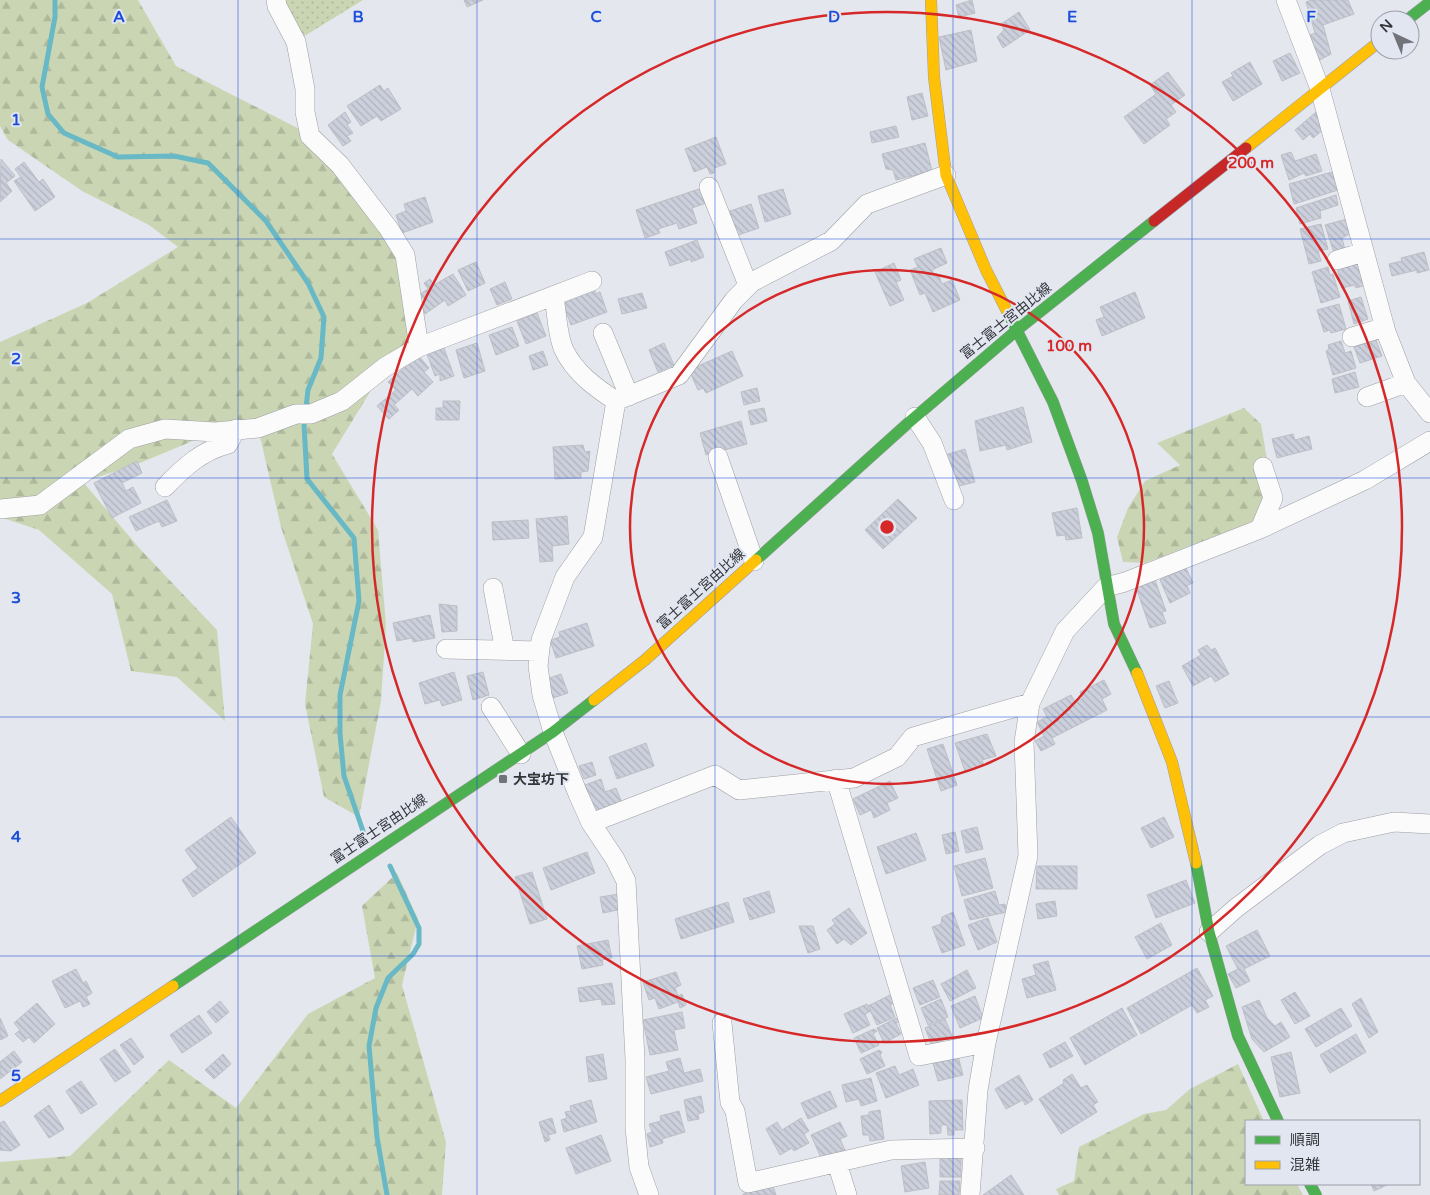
<svg xmlns="http://www.w3.org/2000/svg" width="1430" height="1195" font-family="'Varela Round','Noto Sans JP',sans-serif">
<style>
.grass{fill:url(#grass-dots)}
.forest{fill:url(#forest-firs)}
.lines{fill:none;stroke-linecap:round;stroke-linejoin:round}
.stream{stroke:#68b8c5;stroke-width:5}
.building{fill:url(#building-back-hatch);stroke:#bdbfc4}
.street-casing{stroke:#9c9ea3;stroke-width:20}
.fast-casing{stroke:#9c9ea3;stroke-width:12}
.slow-casing{stroke:#9c9ea3;stroke-width:12}
.jam-casing{stroke:#9c9ea3;stroke-width:12}
.street{stroke:#fbfbfc;stroke-width:19}
.fast{stroke:#4caf50;stroke-width:11}
.slow{stroke:#ffc107;stroke-width:11}
.jam{stroke:#c62828;stroke-width:11}
.grid{fill:none;stroke:#1d4ed8;stroke-width:1;stroke-opacity:0.55}
.ring{fill:none;stroke:#d62828;stroke-width:2.5}
.poi-dot{fill:#717378;stroke:#e1e6f1;stroke-width:2}
.labels{text-anchor:middle;dominant-baseline:central;stroke-width:4;stroke-linejoin:round;paint-order:stroke}
.street-label{font-size:14px;fill:#333539;stroke:#e1e6f1}
.poi-label{font-size:14px;font-weight:bold;fill:#333539;stroke:#e1e6f1;text-anchor:start}
.grid-label{font-size:16px;text-anchor:middle;font-weight:bold;fill:#1d4ed8;stroke:#e1e6f1;stroke-width:4;stroke-linejoin:round;paint-order:stroke}
.centre{fill:#d62828;stroke:#e1e6f1;stroke-width:2.5}
.ring-label{font-size:15px;text-anchor:middle;font-weight:bold;fill:#d62828;stroke:#e1e6f1;stroke-width:4;stroke-linejoin:round;paint-order:stroke}
</style>
<defs>
<pattern id="grass-dots" width="8" height="8" patternUnits="userSpaceOnUse" patternTransform="scale(1.25)"><rect width="8" height="8" fill="#cad6b3"/><path d="M2 2h.1M6 6h.1" fill="none" stroke="#aeb89b" stroke-width="1.8" stroke-linecap="round"/></pattern>
<pattern id="forest-firs" width="22" height="20" patternUnits="userSpaceOnUse" patternTransform="scale(1.25)"><rect width="22" height="20" fill="#cad6b3"/><path d="M5 1l3.5 6h-7zM16 11l3.5 6h-7z" fill="#aeb89b"/></pattern>
<pattern id="building-back-hatch" width="6" height="6" patternUnits="userSpaceOnUse" patternTransform="scale(1.25)"><rect width="6" height="6" fill="#cbd0dc"/><path d="M-1 5l2 2M0 0l6 6M5-1l2 2" fill="none" stroke="#afb3be"/></pattern>
</defs>
<rect width="100%" height="100%" fill="#e4e7ee"/>
<path class="grass" d="M282,0H363L303,37Z"/>
<path class="forest" d="M0,0H138L176,66L313,136L399,246L416,342L389,361L332,454L378,530L386,625L381,701L359,817L324,797L305,704L313,624L281,527L258,428L214,432L140,463L83,482L140,549L217,630L225,721L177,677L131,671L112,594L39,530L0,517V342L87,303L178,247L149,225L82,191L8,140L0,126Z
M1244,408L1261,424L1276,513L1145,563L1123,562L1117,537L1128,508L1145,481L1180,465L1157,443Z
M397,873L418,919L402,985L446,1142L442,1195H0V1162L70,1156L169,1060L236,1108L308,1014L375,978L362,906Z
M1238,1064L1264,1121H1246V1184H1297L1303,1195H1059L1056,1189L1074,1181L1079,1147L1144,1114L1166,1110L1190,1089Z"/>
<g class="lines">
<path class="stream" d="M55,0V17L42,87L48,114L64,133L118,157L174,156L208,163L266,221L308,283L324,317L321,358L308,390L304,424L307,479L354,538L359,601L340,695V734L344,776L363,831
M387,1195L377,1137L369,1046L376,1008L388,978L413,954L419,944V928L390,866"/>
</g>
<path class="building" d="M464,0H483L467,7Z
M972,0L975,13L959,17L956,5Z
M1312,0H1348L1354,14L1323,25L1331,54L1318,61L1310,35L1315,33L1306,2Z
M1019,12L1030,30L1003,48L997,37L1004,30L1001,24Z
M971,30L977,61L946,70L939,37Z
M1290,53L1300,73L1282,81L1273,61Z
M1250,62L1262,84L1233,101L1222,82L1233,76L1231,73Z
M1168,72L1185,95L1171,105L1176,112L1166,119L1170,125L1144,144L1124,117L1156,94L1150,85Z
M380,85L384,91L388,88L401,109L381,121L377,116L361,126L347,106Z
M922,93L928,116L912,120L907,97Z
M345,112L351,122L347,125L353,133L347,136L351,141L343,146L328,125Z
M1316,112L1323,121L1319,124L1324,129L1313,138L1310,134L1303,140L1295,130Z
M896,126L899,137L872,143L870,132Z
M716,137L726,164L714,168V173L710,174L707,167L694,172L685,149Z
M925,143L932,171L896,180L893,170L886,169L882,154Z
M1291,152L1295,161L1316,154L1322,171L1306,176L1304,173L1289,180L1281,155Z
M1,159L15,176L6,183L12,191L0,202Z
M24,162L39,182L43,179L55,197L35,211L14,181L21,177L15,169Z
M1332,172L1338,190L1294,204L1289,184Z
M705,187L709,202L692,208L697,223L679,229L677,223L658,229L660,233L645,238L636,210Z
M783,189L791,214L765,222L758,196Z
M1336,195L1338,205L1320,211L1321,218L1300,224L1296,208Z
M425,197L433,222L402,233L396,215L406,211L404,204Z
M751,204L759,228L735,236L727,212Z
M1347,219L1351,233L1342,238L1345,250L1334,253L1325,225Z
M1321,224L1328,249L1318,251L1321,261L1309,264L1300,229Z
M697,240L704,257L691,262V259L670,266L665,252Z
M941,248L947,263L932,270L935,277L939,276L942,284L952,280L960,300L933,312L925,293L920,295L910,270L918,267L914,259Z
M1424,252L1429,270L1417,273V270L1392,276L1389,264L1402,261L1401,258Z
M476,262L485,283L468,291L458,270Z
M1361,262L1366,285L1356,288L1355,285L1342,288L1337,268Z
M894,263L901,280L896,282L904,300L890,306L875,272Z
M1328,267L1330,275L1333,274L1340,297L1321,303L1312,272Z
M453,274L466,295L448,306L445,300L425,314L420,304L425,301L420,294L428,289L424,283L430,279L434,285Z
M505,282L512,299L497,305L490,289Z
M595,288V294L600,292L607,312L571,325L563,303L570,301L569,297Z
M1135,292L1145,318L1102,336L1096,320L1104,317L1100,307Z
M642,293L647,308L622,314L618,299Z
M1361,297L1368,319L1354,324L1348,301Z
M1339,304L1346,329L1331,333L1330,330L1324,332L1317,310Z
M537,313L546,336L526,344L517,321Z
M512,327L519,346L496,355L489,335Z
M1376,340L1382,356L1360,363L1354,347Z
M1341,341L1345,353L1351,351L1356,368L1333,375L1326,351L1329,349L1328,345Z
M477,343L485,371L464,378L456,350Z
M664,343L674,365L658,372L649,350Z
M444,348L454,376L440,381V374L435,376L427,354Z
M543,351L548,365L533,370L529,356Z
M732,351L743,376L706,393L703,388L698,390L689,370Z
M418,355L429,368L424,372L433,382L418,396L412,389L394,405L399,410L389,419L377,406L396,390L388,382Z
M1355,372L1359,387L1335,393L1332,379Z
M757,388L760,401L744,405L741,392Z
M443,401H460L459,420H436V408H443Z
M1023,407L1032,442L1007,450L1006,445L980,451L975,421Z
M764,408L767,421L751,425L748,411Z
M741,421L747,444L706,455L700,433Z
M1293,434L1295,440L1309,436L1312,449L1277,458L1272,439Z
M583,445L585,452L590,451L588,471L581,472V478L555,479L553,447Z
M965,449L975,482L959,486L955,474L951,476L945,455Z
M137,461L142,473L122,483L126,491L133,487L141,503L112,518L94,483Z
M898,499L917,518L883,549L865,530Z
M167,500L177,521L162,527L159,521L136,531L129,517Z
M1077,508L1082,538L1066,540L1065,535L1057,536L1052,513Z
M567,516L569,544L552,546L553,561L540,562L536,519Z
M528,520L529,538L493,540L492,522Z
M1186,568L1193,583L1187,585L1190,593L1170,603L1160,580Z
M1155,580L1166,611L1162,612L1166,623L1150,628L1136,587Z
M439,604L457,606V631L442,632Z
M430,615L435,638L413,642L412,638L397,641L393,623Z
M587,623L594,646L556,658L550,640L560,637L559,632Z
M1207,645L1211,650L1215,648L1229,674L1215,682L1211,676L1193,686L1182,666L1201,655L1198,650Z
M454,672L462,700L442,706L440,700L425,704L419,683Z
M483,672L489,695L473,700L467,676Z
M561,674L568,693L553,698L547,679Z
M1104,680L1111,694L1102,699L1107,710L1052,738L1055,744L1041,751L1035,741L1044,736L1037,722L1047,717L1043,709L1071,695L1075,702L1083,698L1080,692Z
M1169,681L1178,703L1165,708L1156,686Z
M987,734L996,756L982,760L984,765L965,771L955,743Z
M646,743L654,766L617,779L609,757Z
M943,744L957,785L941,791L927,749Z
M592,762L596,775L584,779L579,766Z
M601,779L605,792L616,788L622,803L595,812L585,785Z
M890,781L898,798L887,803L890,810L874,818L871,810L860,815L853,799Z
M231,817L256,853L193,897L182,880L198,868L185,850Z
M1164,817L1174,837L1151,848L1141,828Z
M977,827L983,849L966,853L961,831Z
M955,832L959,851L946,854L942,835Z
M916,833L926,860L886,874L877,847Z
M587,852L595,873L551,890L543,868Z
M985,858L993,888L962,896L954,866Z
M1037,866H1077V889H1036Z
M532,872L547,919L530,924L515,877Z
M1186,880L1195,903L1156,918L1147,895Z
M769,891L775,912L750,920L743,899Z
M995,891L999,905L1005,904L1007,912L970,920L964,900Z
M619,894L622,909L603,913L600,897Z
M1055,901L1057,916L1038,919L1036,904Z
M728,902L734,922L681,939L675,919Z
M849,908L867,933L851,945L844,939L837,944L827,930L835,924L832,920Z
M953,912L965,945L942,953L932,927L941,924L942,917Z
M988,918L997,942L978,950L968,925Z
M1161,923L1172,945L1147,959L1135,937Z
M799,926H813L820,949L808,953Z
M1257,930L1270,956L1244,969L1250,981L1236,988L1228,974L1238,969L1226,946Z
M608,940L612,958L602,960L603,965L582,969L577,946Z
M1048,961L1056,990L1027,998L1022,979L1036,975L1033,965Z
M1197,968L1213,996L1205,1000L1209,1007L1197,1013L1192,1005L1141,1034L1127,1008Z
M76,969L83,983L86,981L92,993L86,997L90,1004L83,1007L80,1001L65,1008L52,981Z
M967,970L976,988L950,1001L941,984Z
M676,972L681,985L675,988L678,996L682,994L686,1005L680,1008L678,1002L659,1009L655,998L649,1000L643,982Z
M933,980L940,997L920,1005L913,988Z
M612,983L615,1004L602,1005L601,999L580,1002L578,988Z
M1295,992L1310,1016L1295,1024L1281,1000Z
M890,995L894,1003L890,1005L895,1017L877,1025L868,1006Z
M975,996L983,1018L960,1028L951,1006Z
M1361,998L1378,1032L1369,1038L1352,1004Z
M941,999L948,1017L928,1025L921,1008Z
M1259,1000L1267,1018L1275,1026L1281,1022L1290,1037L1264,1052L1252,1039L1242,1007Z
M220,1001L229,1012L216,1023L207,1012Z
M37,1003L55,1024L34,1043L29,1037L23,1042L15,1034L20,1030L14,1023Z
M867,1004L871,1011L865,1014L870,1025L853,1033L844,1014Z
M1122,1008L1137,1035L1085,1065L1070,1038Z
M1341,1008L1352,1026L1316,1047L1305,1029Z
M682,1012L685,1028L674,1030L678,1050L650,1055L643,1020Z
M199,1015L212,1033L182,1053L170,1035Z
M0,1018L8,1036L0,1040Z
M896,1018L899,1021L896,1023L901,1034L884,1043L877,1028Z
M945,1019L952,1036L932,1045L925,1028Z
M874,1029L877,1031L873,1034L879,1045L861,1053L854,1038Z
M1356,1034L1366,1052L1330,1073L1320,1055Z
M131,1038L144,1057L134,1065L120,1045Z
M1065,1042L1073,1056L1050,1068L1043,1054Z
M115,1049L131,1072L115,1082L100,1059Z
M879,1050L882,1052L880,1055L885,1066L867,1074L860,1059Z
M14,1051L22,1062L0,1079V1062Z
M1291,1052L1300,1093L1280,1097L1271,1057Z
M223,1054L231,1064L214,1079L205,1070Z
M603,1054L607,1079L589,1082L586,1057Z
M958,1056L963,1075L938,1081L933,1063Z
M680,1058L684,1073L700,1069L703,1081L651,1094L646,1077L669,1071L666,1062Z
M895,1066L899,1075L913,1069L919,1085L886,1098L876,1073Z
M1072,1074L1081,1088L1087,1085L1098,1102L1093,1105L1097,1112L1061,1134L1039,1099L1064,1083L1063,1080Z
M1019,1075L1033,1100L1025,1105L1023,1100L1006,1109L995,1089Z
M871,1078L877,1101L861,1106L859,1099L846,1102L842,1085Z
M81,1081L97,1104L81,1114L66,1091Z
M830,1091L837,1107L808,1119L801,1103Z
M701,1096L704,1112L698,1114L699,1119L688,1121L684,1100Z
M591,1100L597,1122L564,1132L561,1120L567,1118L565,1112L571,1111L570,1106Z
M962,1100L963,1130H954V1135H948L947,1125H941V1133L930,1134L929,1101Z
M49,1105L64,1129L49,1138L34,1116Z
M880,1110L884,1139L870,1141L869,1135H863L861,1116L869,1115V1112Z
M679,1111L685,1132L662,1139L663,1143L650,1147L647,1134L652,1132L649,1124L661,1121L660,1116Z
M552,1118L556,1133L548,1135L550,1140L545,1142L539,1122Z
M801,1118L809,1131L804,1134L809,1143L794,1151L792,1148L780,1155L766,1129L777,1122L782,1130Z
M4,1121L20,1145L11,1151L0,1150V1123Z
M840,1122L847,1136L840,1139L845,1150L821,1158L811,1135Z
M601,1135L611,1161L576,1174L566,1148Z
M940,1156H961V1177H940Z
M925,1162L929,1188L905,1192L901,1166Z
M1011,1175L1024,1195H983Z
M940,1181H960L959,1195H939Z
M1371,1184H1389L1374,1191Z
M773,1186L776,1195H743V1194Z"/>
<g class="lines">
<defs>
<path id="street" d="M276,0L277,6L296,42L305,89V112L310,136L340,165L389,229L405,255L419,347
M1286,0L1320,89L1386,332L1406,383L1430,413
M709,187L748,285
M1337,260L1364,252
M554,297C557,313 557,335 564,350C575,373 596,388 616,401
M603,333L629,396
M1352,337L1385,327
M1367,397L1406,383
M616,401L593,537L565,577L541,640L538,666L542,695L553,732L578,794L591,823L615,859L626,881L635,1059V1128L639,1167L649,1195
M616,401L679,375L734,300L752,282L831,241L867,204L946,175
M915,417L932,443L954,500
M718,457L754,561
M165,487C183,468 201,451 228,444L236,429
M0,509L40,505L129,439L165,429L215,432L258,428L296,414H311L342,401L385,367L419,347L592,281
M1260,529L1273,498L1263,467
M493,588L505,651
M446,649L539,651
M491,707L521,754
M836,779L919,1056L986,1043
M591,823L715,775L739,790L854,778L897,757L913,737L1030,703
M1209,932L1236,908L1320,845L1343,833L1394,822L1430,824
M722,1023L730,1102L735,1111L748,1183L891,1150L975,1148
M837,1163L847,1195
M970,1195L978,1090L986,1043L1028,856L1024,742L1030,703L1065,631L1106,587L1125,582L1260,529L1365,480L1430,441"/>
<path id="fast" d="M1407,20L1430,2
M1008,313L1053,402L1082,481L1098,533L1114,624L1137,673
M756,560L907,424L1017,330L1154,221
M1196,863L1209,932L1238,1036L1278,1121
M173,986L553,732L594,700
M1310,1184L1316,1195"/>
<path id="slow" d="M931,0L934,77L946,175L986,270L1008,313
M1246,148L1380,41
M1137,673L1172,762L1196,863
M594,700L645,660L756,560
M0,1101L173,986"/>
<path id="jam" d="M1154,221L1246,148"/>
</defs>
<use href="#street" class="street-casing"/>
<use href="#fast" class="fast-casing"/>
<use href="#slow" class="slow-casing"/>
<use href="#jam" class="jam-casing"/>
<use href="#street" class="street"/>
<use href="#fast" class="fast"/>
<use href="#slow" class="slow"/>
<use href="#jam" class="jam"/>
</g>
<path class="grid" d="M238,0V1195M477,0V1195M715,0V1195M953,0V1195M1192,0V1195M0,239H1430M0,478H1430M0,717H1430M0,956H1430"/>
<g class="ring">
<circle cx="887" cy="527" r="257"/>
<circle cx="887" cy="527" r="515"/>
</g>
<rect class="poi-dot" x="498" y="774" width="10" height="10" rx="2.5"/>
<g class="labels">
<g class="street-label">
<text transform="translate(1006 321) rotate(-39)">富士富士宮由比線</text>
<text transform="translate(701 589) rotate(-42)">富士富士宮由比線</text>
<text transform="translate(379 829) rotate(-34)">富士富士宮由比線</text>
</g>
<g class="poi-label">
<text x="513" y="779">大宝坊下</text>
</g>
</g>
<g class="grid-label">
<text x="119" y="22">A</text>
<text x="358" y="22">B</text>
<text x="596" y="22">C</text>
<text x="834" y="22">D</text>
<text x="1072" y="22">E</text>
<text x="1311" y="22">F</text>
<text x="16" y="125">1</text>
<text x="16" y="364">2</text>
<text x="16" y="603">3</text>
<text x="16" y="842">4</text>
<text x="16" y="1081">5</text>
</g>
<circle cx="887" cy="527" r="8" class="centre"/>
<g class="ring-label">
<text x="1251" y="168">200 m</text>
<text x="1069" y="351">100 m</text>
</g>
<rect x="1245" y="1120" width="175" height="65" fill="#e1e6f1" stroke="#9b9fa7"/>
<rect x="1255" y="1136" width="25" height="8" fill="#4caf50" stroke="#9b9fa7"/>
<text x="1290" y="1145" font-size="15" fill="#333539">順調</text>
<rect x="1255" y="1161" width="25" height="8" fill="#ffc107" stroke="#9b9fa7"/>
<text x="1290" y="1170" font-size="15" fill="#333539">混雑</text>
<g transform="translate(1395 35) rotate(316)"><circle r="24" fill="#e1e6f1" stroke="#9b9fa7"/>
<path d="M0-4L9 19L0 12L-9 19Z" fill="#717378"/>
<text y="-8" font-size="14" font-weight="bold" text-anchor="middle" fill="#333539">N</text>
</g>
</svg>
